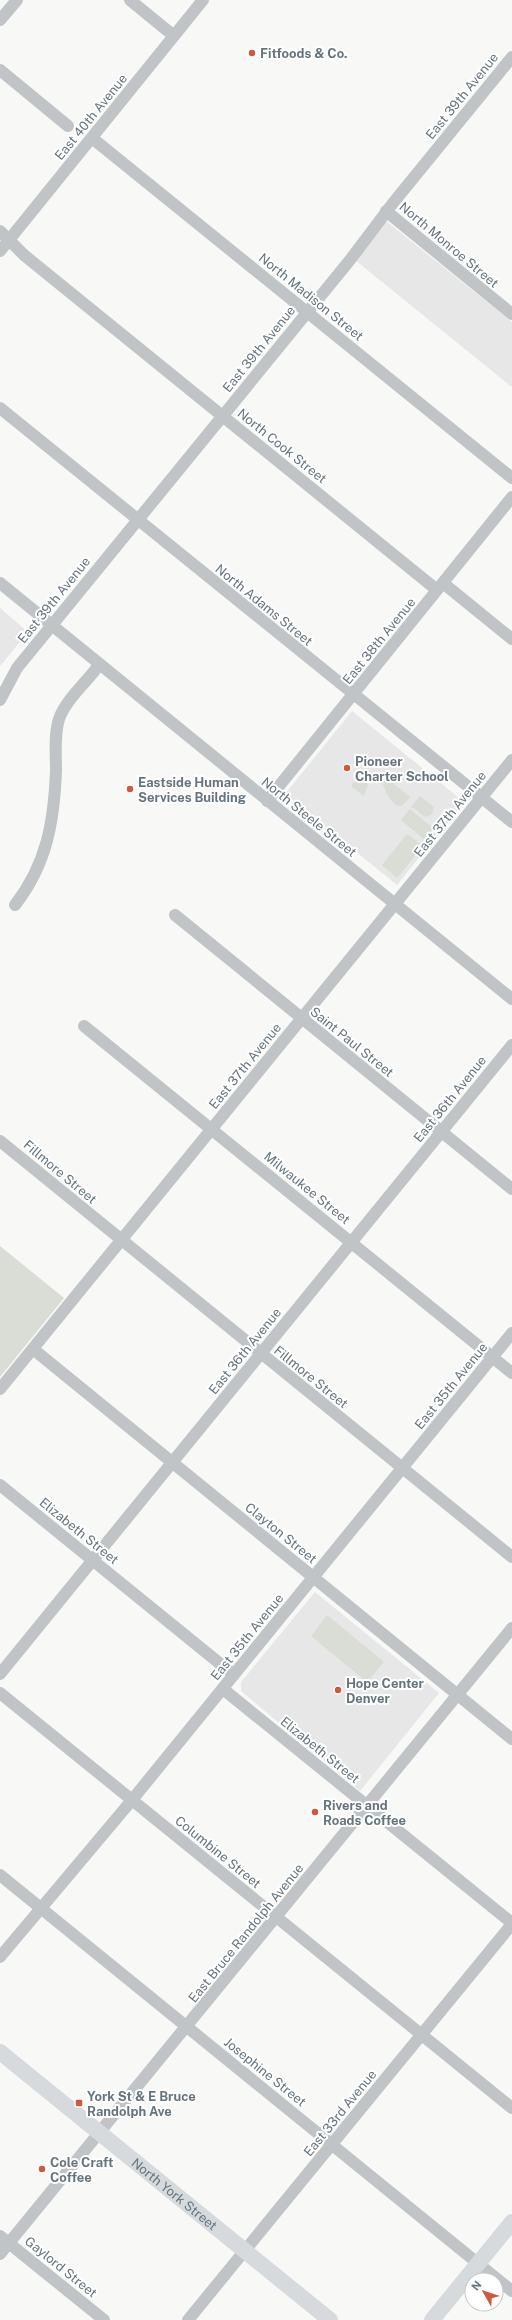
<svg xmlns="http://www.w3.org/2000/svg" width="512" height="2320" font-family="'Public Sans',sans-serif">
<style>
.built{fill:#e6e7e6}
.green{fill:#d9ddd6}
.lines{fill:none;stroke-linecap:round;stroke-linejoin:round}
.minor{stroke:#c0c4c7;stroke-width:12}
.major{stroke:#d6dadd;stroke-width:16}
.poi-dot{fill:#cd5941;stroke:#fff;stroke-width:1.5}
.labels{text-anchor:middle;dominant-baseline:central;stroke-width:4;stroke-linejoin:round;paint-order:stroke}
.poi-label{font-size:13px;font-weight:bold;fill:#66757d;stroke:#fff;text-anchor:start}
.street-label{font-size:13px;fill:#66757d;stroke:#fff}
</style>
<rect width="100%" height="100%" fill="#f8f8f6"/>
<path class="built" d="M386,221L512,322V387L355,260Z
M0,608L28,632L0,666Z
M352,711L464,802L397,885L285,794Z
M315,1592L439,1693L360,1791L241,1691V1682Z"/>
<path class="green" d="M361,773L365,774L368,785L364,796L351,786Z
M380,773L410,797L402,806C389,807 385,786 379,777Z
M420,796L434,807L432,814L427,817C420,816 418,809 411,807Z
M410,809L434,829L425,840L401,820Z
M407,834L423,846L397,878L382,865Z
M0,1246L64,1298L0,1377Z
M327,1615L384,1662L367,1682L311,1636Z"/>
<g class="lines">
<path class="minor" d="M130,0L174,36
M0,20L17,0
M0,70L68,126
M92,138L512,478
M386,211L512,314
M0,231L24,255L437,590
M0,251L203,0
M0,408L512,822
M0,583L512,999
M443,583L512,639
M0,700L17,668L350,260L393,203L512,57
M267,801L512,497
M15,905C47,864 54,821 56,771C56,754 54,735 59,719C66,699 87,682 99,665
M175,915L512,1189
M84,1026L512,1373
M0,1141L512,1557
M33,1349L512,1739
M0,1389L512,760
M0,1485L234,1675
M0,1674L512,1045
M223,1689L512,1923
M0,1693L512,2108
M0,1875L512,2291
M0,1957L132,1800L512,1333
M0,2236L104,2320
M0,2254L512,1628
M188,2320L512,1924"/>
<g class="major">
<path id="s1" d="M0,2052L330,2320"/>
<path d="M432,2320L512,2222"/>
</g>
</g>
<g class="poi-dot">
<circle cx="252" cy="53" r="4"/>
<circle cx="347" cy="768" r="4"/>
<circle cx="130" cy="789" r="4"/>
<circle cx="338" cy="1690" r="4"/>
<circle cx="315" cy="1812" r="4"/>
<rect x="75" y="2099" width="8" height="8" rx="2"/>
<circle cx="42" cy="2169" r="4"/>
</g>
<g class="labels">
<g class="poi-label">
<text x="260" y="53">Fitfoods &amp; Co.</text>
<text x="355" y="761">Pioneer<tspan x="355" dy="15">Charter School</tspan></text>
<text x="138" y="782">Eastside Human<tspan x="138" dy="15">Services Building</tspan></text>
<text x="346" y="1683">Hope Center<tspan x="346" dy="15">Denver</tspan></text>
<text x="323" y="1805">Rivers and<tspan x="323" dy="15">Roads Coffee</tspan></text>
<text x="87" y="2096">York St &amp; E Bruce<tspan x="87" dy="15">Randolph Ave</tspan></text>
<text x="50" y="2162">Cole Craft<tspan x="50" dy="15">Coffee</tspan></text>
</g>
<g class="street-label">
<text transform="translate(462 96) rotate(-51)">East 39th Avenue</text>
<text transform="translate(91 117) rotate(-51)">East 40th Avenue</text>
<text transform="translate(449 245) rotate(40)">North Monroe Street</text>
<text transform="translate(311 297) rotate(39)">North Madison Street</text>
<text transform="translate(259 349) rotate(-51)">East 39th Avenue</text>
<text transform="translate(282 446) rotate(39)">North Cook Street</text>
<text transform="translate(54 600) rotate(-51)">East 39th Avenue</text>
<text transform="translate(264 605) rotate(39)">North Adams Street</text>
<text transform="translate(379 641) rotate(-51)">East 38th Avenue</text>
<text transform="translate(450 814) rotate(-51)">East 37th Avenue</text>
<text transform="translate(309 817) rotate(39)">North Steele Street</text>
<text transform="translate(352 1042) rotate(39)">Saint Paul Street</text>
<text transform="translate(245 1066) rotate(-51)">East 37th Avenue</text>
<text transform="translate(450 1099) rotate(-51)">East 36th Avenue</text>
<text transform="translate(60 1172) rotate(40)">Fillmore Street</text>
<text transform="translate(307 1188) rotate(39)">Milwaukee Street</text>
<text transform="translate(245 1351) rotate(-51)">East 36th Avenue</text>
<text transform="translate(311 1377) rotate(39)">Fillmore Street</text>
<text transform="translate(451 1386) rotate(-51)">East 35th Avenue</text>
<text transform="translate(79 1531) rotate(39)">Elizabeth Street</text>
<text transform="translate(281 1533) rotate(39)">Clayton Street</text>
<text transform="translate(247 1637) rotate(-51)">East 35th Avenue</text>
<text transform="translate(320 1750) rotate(39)">Elizabeth Street</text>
<text transform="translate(218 1852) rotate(39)">Columbine Street</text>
<text transform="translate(246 1933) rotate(-51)">East Bruce Randolph Avenue</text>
<text transform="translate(265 2072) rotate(39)">Josephine Street</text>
<text transform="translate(340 2113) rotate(-51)">East 33rd Avenue</text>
<text stroke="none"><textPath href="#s1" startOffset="225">North York Street</textPath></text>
<text transform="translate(61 2267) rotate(39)">Gaylord Street</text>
</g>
</g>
<g transform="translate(484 2292) rotate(309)"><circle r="19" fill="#ffffff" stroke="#c2c8cb"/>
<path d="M0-3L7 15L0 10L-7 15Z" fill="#cd5941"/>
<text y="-6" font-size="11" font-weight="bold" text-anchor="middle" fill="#66757d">N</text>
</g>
</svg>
